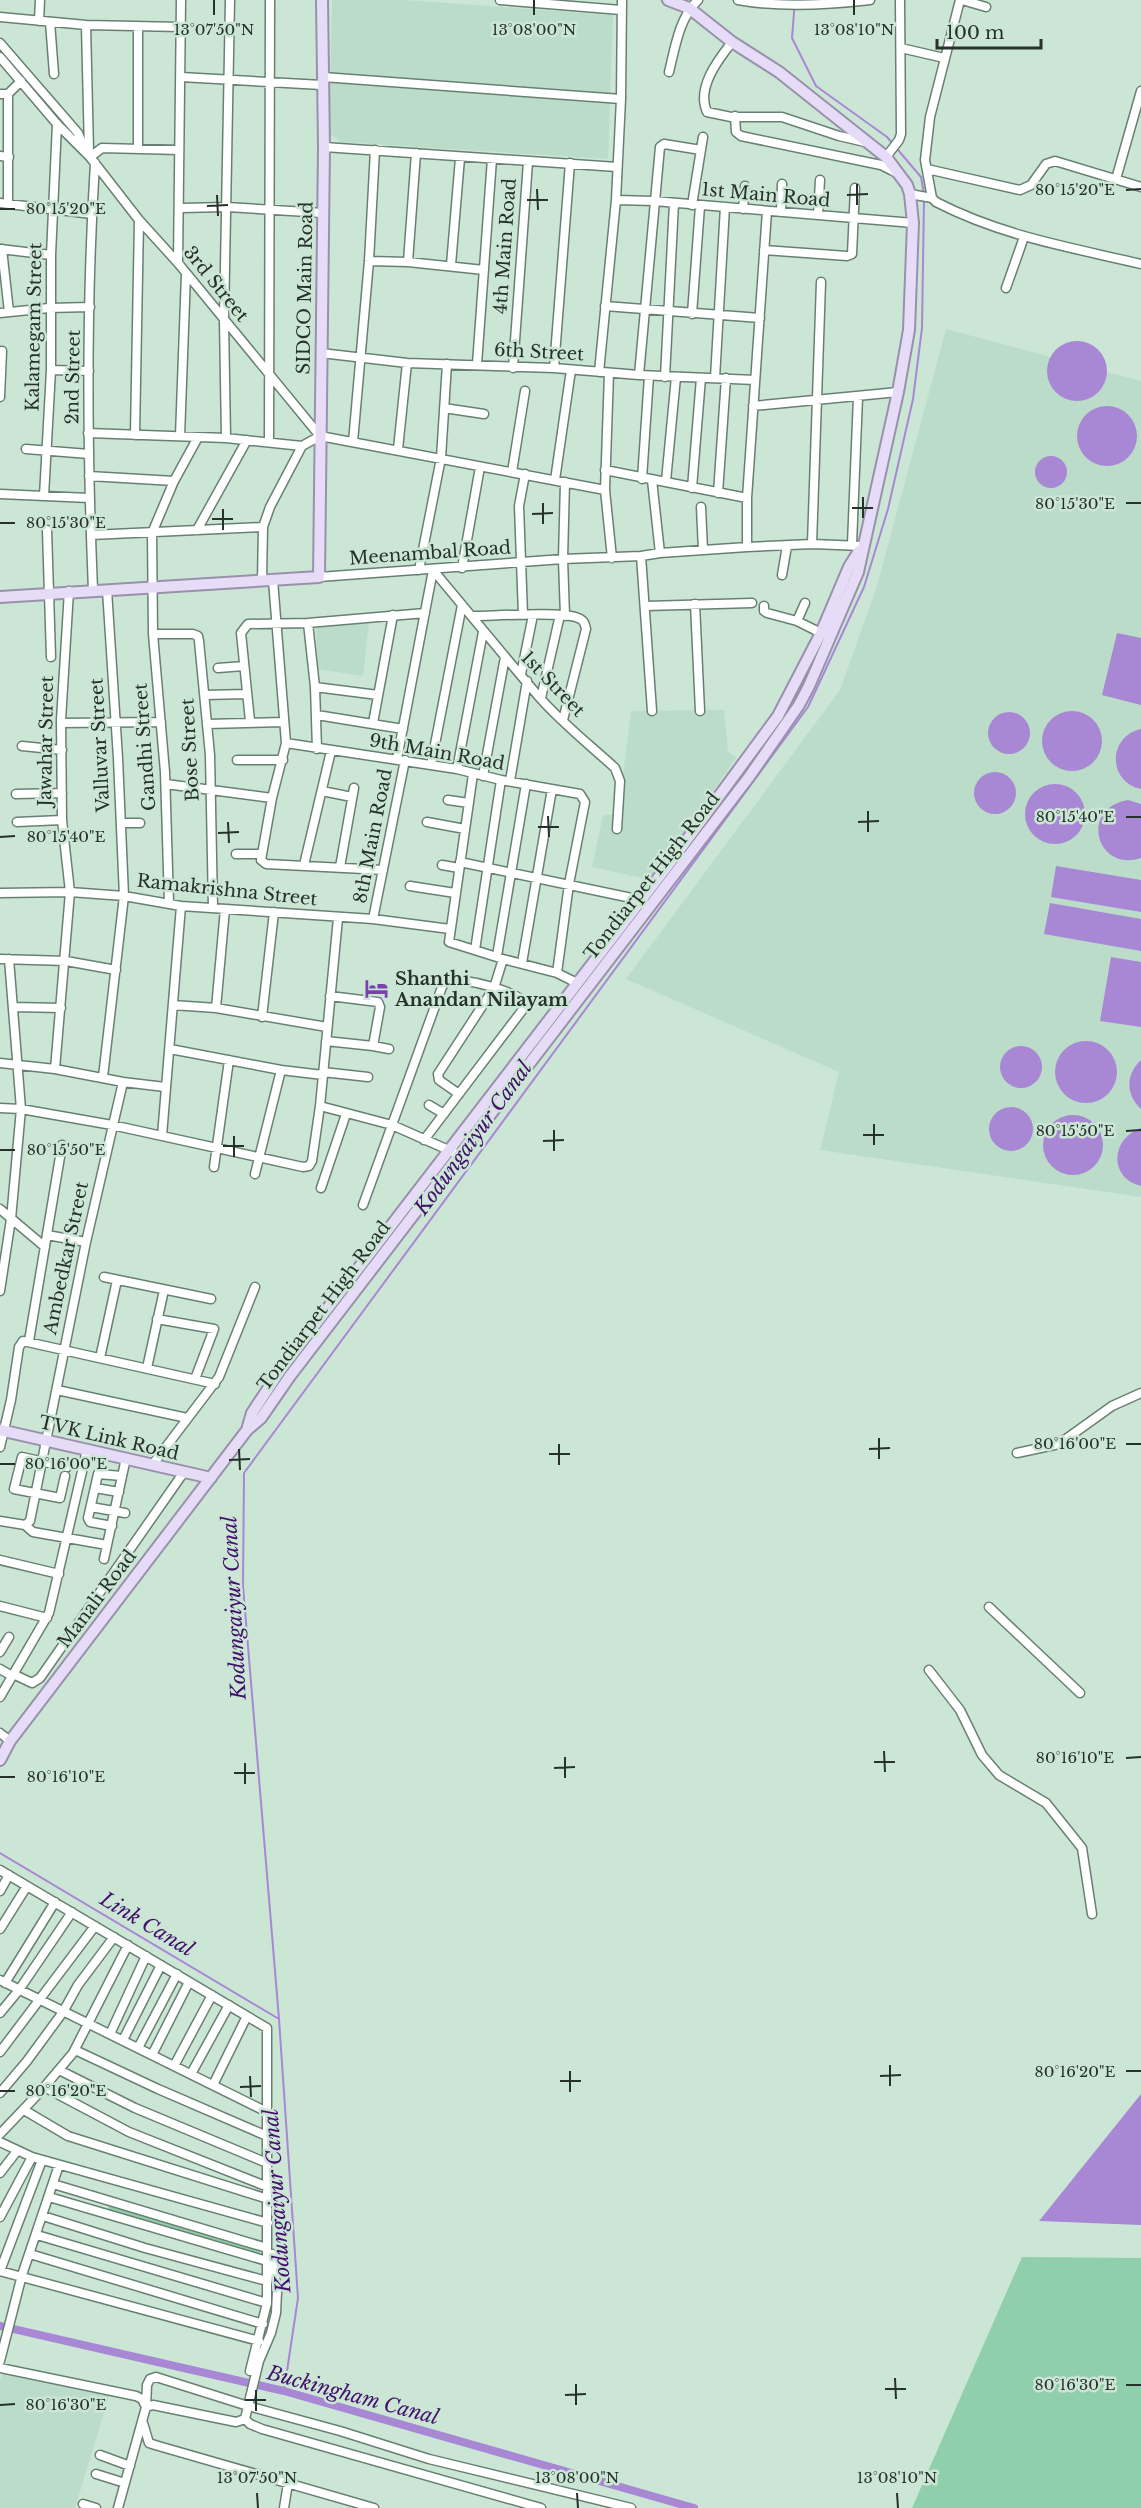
<svg xmlns="http://www.w3.org/2000/svg" width="1141" height="2508" font-family="'Libre Baskerville',serif">
<style>
.built{fill:#bbdcc9}
.green{fill:#8fcfab}
.water{fill:#a887d5}
.lines{fill:none;stroke-linecap:round;stroke-linejoin:round}
.stream{stroke:#a887d5;stroke-width:2}
.canal{stroke:#a887d5;stroke-width:8}
.minor-casing{stroke:#688072;stroke-width:11}
.major-casing{stroke:#9991ac;stroke-width:14}
.minor{stroke:#fff;stroke-width:8}
.major{stroke:#e6dcf7;stroke-width:10}
.ticks{fill:none;stroke:#27312b;stroke-width:2}
.labels{text-anchor:middle;dominant-baseline:central;stroke-width:5;stroke-linejoin:round;paint-order:stroke}
.street-label{font-size:18px;fill:#27312b;stroke:#cce6d6}
.poi-label{font-size:18px;font-weight:bold;fill:#27312b;stroke:#cce6d6;text-anchor:start}
.water-label{font-size:20px;font-style:italic;fill:#43116d;stroke:#cce6d6}
.ticks-label{font-size:15px;text-anchor:middle;fill:#27312b;stroke:#cce6d6;stroke-width:5;stroke-linejoin:round;paint-order:stroke}
</style>
<rect width="100%" height="100%" fill="#cce6d6"/>
<path class="built" d="M332,0H406L613,15L608,159L341,142L329,133Z
M946,329L1141,381V1197L820,1150L839,1072L626,979L840,690L877,586Z
M369,623L363,676L318,669L316,628Z
M724,710L728,751L736,758L651,880L592,867L603,815L618,814L631,711Z
M3,2373L110,2393L75,2508H0V2380Z"/>
<path class="green" d="M109,2206L261,2249L259,2255L107,2214Z
M1022,2257L1141,2258V2508H912Z"/>
<path class="water" d="M1047 371a30 30 0 1 1 60 0a30 30 0 1 1-60 0Z
M1077 436a30 30 0 1 1 60 0a30 30 0 1 1-60 0Z
M1035 472a16 16 0 1 1 32 0a16 16 0 1 1-32 0Z
M1117,633L1141,638V705L1102,695Z
M1042 741a30 30 0 1 1 60 0a30 30 0 1 1-60 0Z
M988 733a21 21 0 1 1 42 0a21 21 0 1 1-42 0Z
M1141,729V789C1107,782 1108,736 1141,729Z
M974 793a21 21 0 1 1 42 0a21 21 0 1 1-42 0Z
M1025 814a30 30 0 1 1 60 0a30 30 0 1 1-60 0Z
M1128,800L1141,804V858C1096,873 1079,808 1128,800Z
M1056,866L1141,880V912L1051,897Z
M1050,903L1141,919V951L1044,934Z
M1111,957L1141,962V1027L1100,1021Z
M1055 1072a31 31 0 1 1 62 0a31 31 0 1 1-62 0Z
M1000 1067a21 21 0 1 1 42 0a21 21 0 1 1-42 0Z
M1141,1060V1109C1125,1094 1126,1074 1141,1060Z
M989 1129a22 22 0 1 1 44 0a22 22 0 1 1-44 0Z
M1043 1145a30 30 0 1 1 60 0a30 30 0 1 1-60 0Z
M1141,1128V1186C1108,1178 1111,1138 1141,1128Z
M1141,2093V2225L1039,2221L1141,2094Z"/>
<g class="lines">
<path class="stream" d="M795,0L792,38L816,86L887,137L921,177L924,194
M0,1853L279,2019
M284,2391L298,2298L279,2019L243,1586L244,1473L808,707L864,587L888,509L913,399L922,328L924,200"/>
<path class="canal" d="M0,2326L284,2391L694,2508"/>
<defs>
<path id="minor" d="M500,0L621,10
M738,0C781,8 827,5 870,0
M962,0L986,7
M0,17L86,25L180,27
M39,21L40,0
M50,22L54,74
M86,25L89,152
M138,27V148
M732,42C718,60 696,88 707,112L731,117H782L839,136L865,142
M0,43L78,133L86,153
M901,48L944,58
M0,57L57,124L90,157L139,220L178,263L320,436
M669,72C675,48 679,18 698,0
M181,77L322,85
M323,77L621,99
M0,94H8L21,81
M8,94V204
M735,116L736,132L741,136L881,165L897,173
M324,147L617,167
M0,156L9,157
M90,157L102,148L179,150
M886,157L899,140L901,134L900,0
M927,169L1020,190L1031,185L1046,164L1055,161L1141,187
M1116,179L1141,91
M910,194L932,198L936,202C1002,236 1069,247 1141,264
M932,198L925,160L930,117L960,0
M616,200L654,201L913,223
M0,203L92,214
M692,205L703,137
M180,208L227,207L323,213
M743,209L745,186
M781,212L782,184
M818,215L820,180
M0,249L51,255
M2,249L9,312
M764,250L847,256L852,254L855,188
M369,261L408,262L484,270
M408,262L416,153
M178,263L181,0
M451,265L460,158
M1006,288L1024,237
M605,306L760,318
M0,313L49,308L90,307
M692,314L700,206
M321,353L407,363L554,368L639,375L755,380
M477,364L492,159
M513,368L528,162
M554,368L570,163
M51,370L89,371
M599,372L616,200L621,99L622,0
M609,373L605,490L612,558
M639,375L660,147L664,144L701,150
M665,377L674,203
M715,378L725,207
M0,397L2,351
M753,406L898,392
M444,408L484,414
M88,433L226,438L302,446
M135,435L139,220
M180,436L186,274
M226,438L224,320L230,0
M269,442L270,0
M353,442L369,261L375,150
M26,449L89,454
M398,449L407,363
M605,470L747,498
M512,472L525,391
M89,476L174,481
M642,479L649,376
M555,480L571,370
M652,480L660,553
M666,481L676,377
M565,482L563,559L565,616
M692,488L701,378
M718,493L726,378
M0,494L89,498
M44,496L51,370V255L57,124
M701,507L703,550
M47,530L51,657
M197,530L247,440
M91,535L263,527
M812,544L821,282
M852,544L858,397
M747,547V498L767,211
M641,556L652,711
M462,568L480,467
M419,570L441,458L447,364
M433,570C469,613 504,656 540,698C563,724 590,745 615,768L620,781L617,829
M782,575L787,546
M319,577L563,559L641,556L660,553L747,547L812,544L862,546
M262,580L263,527L270,507L302,446L320,436L605,490
M273,580L286,743L272,798L261,860L266,864L383,870
M93,590C87,448 86,305 95,163
M695,604L700,711
M646,606L752,603
M764,606V611L767,613L797,621L821,633
M523,615L519,506L525,474
M472,616C492,616 565,611 578,618C584,620 585,624 586,629L563,720
M797,621L805,603
M308,623L315,687L317,749
M153,634H193L198,636L199,641L210,755L213,908
M218,668L244,666
M521,674L533,615
M315,687L378,695
M205,695L246,694
M541,698L560,615
M317,715L403,729
M250,721L241,633L248,624L308,623L425,613
M61,723L161,722
M373,723L393,615
M207,724L284,722
M286,743L457,769L501,780L580,794L585,802L569,884L557,973
M22,746L62,750
M397,759L433,570
M237,760H283
M431,765L462,605
M457,769L483,632
M473,774L449,942L503,959L557,973L577,983
M483,776L505,657
M510,781L527,681
M166,784L272,798
M322,791L352,797
M16,794L62,793
M448,800L469,803
M17,822L62,820
M427,822L465,829
M121,823H140
M236,854H262
M460,862L641,900
M304,865L331,751
M442,865L459,868
M340,867L354,788
M410,886L455,893
M0,893L70,892L124,896L181,906L373,919L450,929
M169,903L165,772L153,634L152,533L174,481L197,439
M373,919L405,760
M475,950L501,780
M497,956L526,784
M0,959L66,961L116,970
M522,963L552,789
M173,1005L216,1008L327,1027
M14,1007L61,1008
M216,1008L225,909
M262,1017L274,912
M326,1041L373,1046L380,1007L378,1002L330,996
M373,1046L389,1049
M170,1049L281,1070L323,1075L320,1106L392,1125L453,1152
M0,1063L55,1069L123,1082L165,1087
M55,1069L70,892L62,820L61,720L69,591
M323,1072L368,1077
M323,1075L338,918
M103,1077L124,896L118,758L107,590
M459,1094L439,1080L438,1074L494,988L503,959
M429,1105L444,1114
M0,1108L21,1109L112,1125L303,1167L309,1166L312,1161L320,1106
M162,1136L181,906
M214,1167L229,1060
M255,1174L281,1070
M321,1188L346,1114
M363,1205L442,987L446,980C460,977 520,991 525,1004L524,1008L424,1140
M0,1209L45,1247
M47,1235L86,1242
M104,1277L211,1299
M0,1291L11,1219L21,1109L9,959
M157,1319L214,1329L195,1379
M29,1341L62,1145
M100,1358L117,1280
M147,1368L164,1290
M57,1390L187,1418
M0,1447L11,1400L19,1347L23,1341L215,1384
M1017,1453L1059,1444L1112,1406L1141,1393
M153,1464L219,1377L255,1287
M65,1476L60,1498L14,1489L22,1457L67,1467
M95,1488L119,1492
M91,1507L125,1513
M0,1521L25,1525L30,1521L86,1242L123,1082
M25,1525L33,1532L107,1545
M112,1526L90,1522L88,1518L98,1474L122,1476
M104,1559L126,1458
M0,1560L59,1574
M0,1606L47,1618
M989,1607L1080,1693
M0,1652L9,1637
M0,1669L12,1676
M929,1670L960,1710L982,1755L999,1775L1046,1803L1082,1848L1092,1914
M13,1674L32,1683L40,1678L184,1472
M0,1697L49,1613L87,1450
M0,1733L10,1741
M0,1870L267,2028V2303L250,2371
M0,1891L9,1875
M0,1929L27,1886
M0,1980L267,2112
M5,1983L55,1902
M0,2013L19,1990L72,1912
M110,2034L146,1956
M123,2040L161,1965
M138,2048L177,1974
M75,2050L158,2089L267,2136
M0,2052L95,1926
M152,2055L189,1982
M174,2066L212,1995
M59,2070L135,2108L267,2163
M191,2074L229,2005
M213,2085L247,2016
M44,2087L129,2132L268,2187
M0,2093L27,2061L63,2012L78,1985L114,1937
M24,2110L68,2136L268,2199
M0,2134L40,2092L73,2053L128,1945
M0,2142L32,2157L268,2223
M42,2160L0,2271L259,2341
M0,2173L17,2151
M53,2184L267,2248
M49,2197L267,2261
M43,2216L145,2248L267,2281
M0,2217L32,2157
M37,2235L267,2303
M30,2254L263,2324
M272,2254L277,2292L276,2313L271,2333L259,2361L248,2406L340,2431L429,2459L631,2508
M0,2361L22,2275L59,2165
M0,2368L136,2396L142,2399L145,2405
M245,2419L250,2424L262,2429L541,2508
M143,2423L149,2443L155,2445L374,2508
M100,2455L130,2466
M96,2474L125,2483
M83,2504L96,2508
M118,2508L146,2407L147,2385L150,2379L156,2377L248,2406L245,2419L236,2422L153,2405L146,2407
M284,2508L288,2483"/>
<path id="major" d="M0,597L319,577L324,147L322,0
M0,1430L211,1478
M247,1430L252,1413L281,1369L672,860L778,716L821,633L849,567L859,551
M0,1760L10,1741L247,1430L261,1418L290,1376L749,777L799,705L809,686L858,572L898,392L909,330L913,223L910,194L907,185L886,157L779,72L732,42L689,8L668,0"/>
</defs>
<use href="#minor" class="minor-casing"/>
<use href="#major" class="major-casing"/>
<use href="#minor" class="minor"/>
<use href="#major" class="major"/>
</g>
<path class="ticks" d="M214,0V15M534,0V15M854,0V15M857,184V205M537,189L538,210M1126,190L1141,189M217,195L218,216M847,195L868,194M527,200H548M207,206L228,205M0,209H15M863,497V518M543,503V524M1126,503H1141M852,508H873M223,509V530M532,514L553,513M212,519H233M0,523H15M868,811V832M548,816L549,837M1126,817H1141M228,822L229,843M858,822L879,821M538,827H559M218,833L239,832M0,837L15,836M874,1124V1145M554,1130V1151M1126,1131L1141,1130M863,1135H884M234,1136V1157M543,1141L564,1140M223,1146H244M0,1150H15M879,1438V1459M559,1444V1465M1126,1444H1141M239,1449L240,1470M869,1449L890,1448M549,1454H570M229,1460L250,1459M0,1464H15M884,1751L885,1772M565,1757V1778M1126,1758L1141,1757M874,1762H895M245,1763V1784M554,1768L575,1767M234,1773H255M0,1777H15M890,2065V2086M570,2071V2092M1126,2071H1141M250,2076L251,2097M880,2076L901,2075M560,2081H581M240,2087L261,2086M0,2091H15M895,2378L896,2399M576,2384V2405M1126,2385H1141M885,2389H906M256,2390V2411M565,2395L586,2394M245,2400H266M0,2405L15,2404M257,2493L258,2508M577,2493L578,2508M897,2493L898,2508"/>
<defs>
<symbol id="hotel-bare" viewBox="-9 -9 18 18"><path d="M-6-4.5h1.5V1H6V5H4.5V3h-9V5H-6ZM-4 0a1.8 1.8 0 1 1 3.6 0ZM.5 0V-2.5h3Q6-2.5 6 0Z" fill="#793fb5" stroke="#cce6d6" stroke-width="2.5" paint-order="stroke"/></symbol>
</defs>
<g fill-rule="evenodd">
<use href="#hotel-bare" x="360" y="972" width="33" height="33"/>
</g>
<g class="labels">
<g class="street-label">
<text transform="translate(766 195) rotate(5)">1st Main Road</text>
<text transform="translate(505 246) rotate(-86)">4th Main Road</text>
<text transform="translate(216 284) rotate(51)">3rd Street</text>
<text transform="translate(305 288) rotate(-89)">SIDCO Main Road</text>
<text transform="translate(34 327) rotate(-89)">Kalamegam Street</text>
<text transform="translate(539 352) rotate(3)">6th Street</text>
<text transform="translate(73 377) rotate(-89)">2nd Street</text>
<text transform="translate(430 553) rotate(-4)">Meenambal Road</text>
<text transform="translate(553 684) rotate(46)">1st Street</text>
<text transform="translate(46 741) rotate(-89)">Jawahar Street</text>
<text transform="translate(100 745) rotate(-93)">Valluvar Street</text>
<text transform="translate(145 747) rotate(-94)">Gandhi Street</text>
<text transform="translate(190 750) rotate(-93)">Bose Street</text>
<text transform="translate(437 752) rotate(10)">9th Main Road</text>
<text transform="translate(373 836) rotate(-79)">8th Main Road</text>
<text transform="translate(652 876) rotate(-52)">Tondiarpet High Road</text>
<text transform="translate(227 890) rotate(6)">Ramakrishna Street</text>
<text transform="translate(66 1258) rotate(-78)">Ambedkar Street</text>
<text transform="translate(324 1306) rotate(-53)">Tondiarpet High Road</text>
<text transform="translate(109 1438) rotate(13)">TVK Link Road</text>
<text transform="translate(97 1599) rotate(-53)">Manali Road</text>
</g>
<g class="poi-label">
<text x="395" y="979">Shanthi<tspan x="395" dy="21">Anandan Nilayam</tspan></text>
</g>
<g class="water-label">
<text transform="translate(473 1138) rotate(-54)">Kodungaiyur Canal</text>
<text transform="translate(234 1608) rotate(-93)">Kodungaiyur Canal</text>
<text transform="translate(147 1924) rotate(31)">Link Canal</text>
<text transform="translate(277 2201) rotate(-94)">Kodungaiyur Canal</text>
<text transform="translate(353 2395) rotate(15)">Buckingham Canal</text>
</g>
</g>
<g class="ticks-label">
<text x="214" y="35">13°07'50"N</text>
<text x="534" y="35">13°08'00"N</text>
<text x="854" y="35">13°08'10"N</text>
<text x="1075" y="195">80°15'20"E</text>
<text x="66" y="214">80°15'20"E</text>
<text x="1075" y="509">80°15'30"E</text>
<text x="66" y="528">80°15'30"E</text>
<text x="1075" y="822">80°15'40"E</text>
<text x="66" y="842">80°15'40"E</text>
<text x="1075" y="1136">80°15'50"E</text>
<text x="66" y="1155">80°15'50"E</text>
<text x="1075" y="1449">80°16'00"E</text>
<text x="66" y="1469">80°16'00"E</text>
<text x="1075" y="1763">80°16'10"E</text>
<text x="66" y="1782">80°16'10"E</text>
<text x="1075" y="2077">80°16'20"E</text>
<text x="66" y="2096">80°16'20"E</text>
<text x="1075" y="2390">80°16'30"E</text>
<text x="66" y="2410">80°16'30"E</text>
<text x="257" y="2483">13°07'50"N</text>
<text x="577" y="2483">13°08'00"N</text>
<text x="897" y="2483">13°08'10"N</text>
</g>
<path d="M937 39v9h104v-9" fill="none" stroke="#27312b" stroke-width="3"/>
<text x="946" y="39" font-size="18" fill="#27312b" stroke="#cce6d6" stroke-width="4.5" paint-order="stroke">100 m</text>
</svg>
